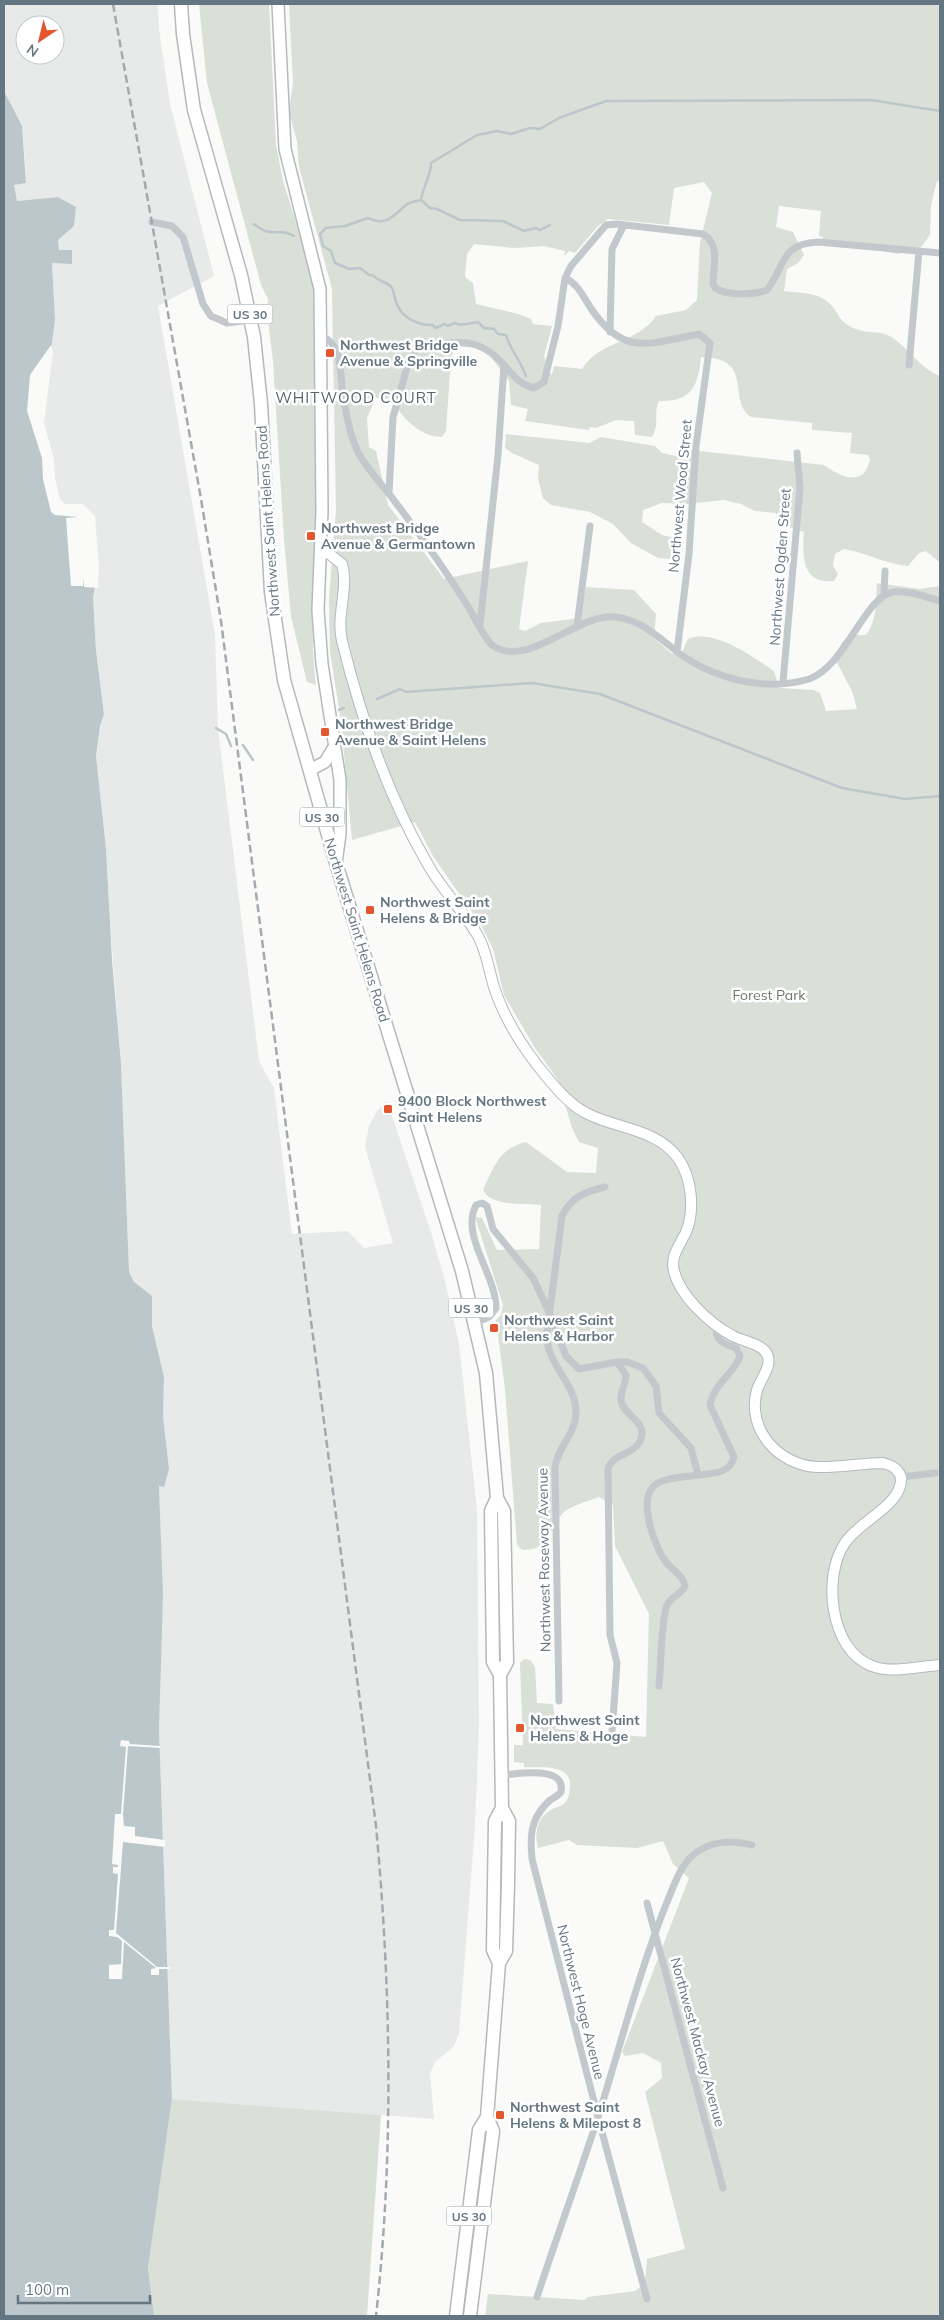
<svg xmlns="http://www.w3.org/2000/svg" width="944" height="2320" font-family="Mulish,sans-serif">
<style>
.built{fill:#e8e9e9;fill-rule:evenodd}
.green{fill:#dadfd7;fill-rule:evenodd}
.water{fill:#bbc7cb}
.pier{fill:#fafaf8}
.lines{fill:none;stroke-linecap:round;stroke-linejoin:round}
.stream{stroke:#bbc7cb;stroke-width:2.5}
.secondary-casing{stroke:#b3babf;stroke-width:12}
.primary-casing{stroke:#b5babe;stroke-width:14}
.highway-casing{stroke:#b4b9bd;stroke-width:15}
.street{stroke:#c3c8cc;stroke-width:7}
.secondary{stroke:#fff;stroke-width:10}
.primary{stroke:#fff;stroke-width:11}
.highway{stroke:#fff;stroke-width:12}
.rail{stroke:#a2aab0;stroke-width:2.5;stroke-dasharray:8 4;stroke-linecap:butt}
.poi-dot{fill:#e4572e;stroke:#fff;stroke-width:2}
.labels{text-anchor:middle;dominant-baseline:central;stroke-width:5;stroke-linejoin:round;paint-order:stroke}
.shield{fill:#fff;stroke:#939fa8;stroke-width:1}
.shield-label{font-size:12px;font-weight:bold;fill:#657683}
.poi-label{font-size:14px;font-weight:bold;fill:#657683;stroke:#fff;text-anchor:start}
.street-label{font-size:14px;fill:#657683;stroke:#fff}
.park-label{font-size:14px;fill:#687a64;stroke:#fff}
.neighbourhood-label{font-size:15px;letter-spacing:1px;fill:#57646e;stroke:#fff}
</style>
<rect width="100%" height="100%" fill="#fafaf8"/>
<path class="built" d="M4,4H158L159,29L170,104L214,276L158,306L215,635L218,728L259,1061L274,1088L292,1234L348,1231L364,1248L393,1243L365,1147L369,1126L377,1111L387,1101L431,1232L445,1281L459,1344L477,1510L479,1725L475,1825L459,2033L454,2046L435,2062L430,2073L434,2119L172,2099L159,1729L160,1663H136L156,1704L155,1708H151L153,1703L132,1662L134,1612H129V1617H122V1609H134V1591H122V1548H133V1526L122,1525L123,1518H129V1522L133,1523L134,1493L123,1492L122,1484H129V1490H134L166,1440L163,1416L164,1377L152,1326V1296L133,1282L129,1272L121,1063L109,910L77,926L80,944L91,943V946H86L87,960H82L81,949H78L77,943H75L78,970H73V964H76L74,946H71L70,940H73L69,898H66V892L69,891L66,866H63V858L67,857L72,909L78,908L85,913L109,902L106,849L96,756L100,726L104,713L96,650L93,597L96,582V567L93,517L86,507L62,504L58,500L53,479V459L42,421L55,320L52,263H72V250H59L58,240L74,226L76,207L58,197L17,201L14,185L26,183L25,159L22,126L4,91ZM25,25H55V55H25ZM166,1445L169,1469L164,1486H159L162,1579H139V1560H136L137,1487ZM137,1591H163L160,1660L136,1659Z"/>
<path class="green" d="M199,4H269L276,145L283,181L311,270L315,297C316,368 321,440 319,511C317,570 308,626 316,685L307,682L291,617L284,539L273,361L267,312L268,299L261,285L207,83Z
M289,4H940V182L937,181L931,205L930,235L921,247L898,254L823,240V237L819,236L821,211L779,206L776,227L793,232L804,255L798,263L787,269L784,291C799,293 818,292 829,303C841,314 837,323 859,330C871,334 882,330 893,338C910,350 920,368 940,376V563L926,551L919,553L908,566C886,564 866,553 844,549L835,554L833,566L838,574L834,581C802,584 802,557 804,532L783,525L776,513L755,511L741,504L724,500L687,504L662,503L643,510L642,522L662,535L675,538L678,541L676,554L670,559L658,558L631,543L613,524L590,512L551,505L543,498L538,478L539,465L512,453L505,448L506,434L589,443L601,437L655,446L662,453L676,456L681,451L691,450L824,465C840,477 865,488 870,459L868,455L850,453L852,433L812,430V423L751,417C726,400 756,358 701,357C698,387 691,402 659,401C653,413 660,424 652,437L635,435L634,421L616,420L596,428L590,427L589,430L525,421L528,409L511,405L509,381L490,356L478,348L457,346L451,357L446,431L442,437C419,437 402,417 391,399L376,398L367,418L369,447L376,451L388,505L444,579L528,561L519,629L525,631L541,623L580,618L586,587L634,590L656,614L654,638L671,653L680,656L688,639C714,628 753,657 774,671L779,688L813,690L820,693L826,711L857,709L852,691L837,663L841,644L849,635H866C877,621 876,600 877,583L920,589L940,586V2316H485L488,2294L585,2300L588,2297L635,2291L645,2283L647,2259L685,2249L645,2092L662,2078L661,2063L643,2053L625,2056L622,2052L689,1878L673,1864L663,1841L637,1848L577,1845L569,1840L538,1848C534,1833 537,1818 551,1810C555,1807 561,1807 565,1803C569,1798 570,1791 570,1784C570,1763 538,1768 524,1767V1763L514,1762V1745H523L520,1663L524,1659L530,1660L535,1667L537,1703L553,1704L556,1729L646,1737L649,1614L615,1546L613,1505L599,1497C591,1500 568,1507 563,1513C546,1531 555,1549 522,1550L517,1545L505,1389L496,1320L501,1315L503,1305L476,1220V1217L482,1218L497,1250L539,1249L541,1205C524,1203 491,1207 483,1190C494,1167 498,1149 526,1142L567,1172L596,1173L598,1148L579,1142L572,1128L558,1080L535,1048L504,995L493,949L482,927L433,856L415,822L352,840L341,721L330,652L329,598L336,510L332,289L299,167L297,141L289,112L293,83ZM704,182L712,193L700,242L697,300L686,310L656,316C637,344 600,340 582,369L554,366L552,374L550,373L544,356L552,326L533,324L531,319L518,314L476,304L473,283L465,277L467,254L474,244L514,248L544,246L565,251L564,256L569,251L575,253L598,226L608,219L669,225L674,188Z
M172,2099L381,2115L367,2316H154L148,2268Z"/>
<path class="water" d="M4,91L22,126L26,183L14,185L17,201L58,197L76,207L74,226L58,240L59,250H72V264L52,263L55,320L42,421L58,500L62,504L86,507L96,582L93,597L96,650L104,714L100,726L96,756L106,849L112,960L121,1063L129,1272L134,1282L152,1296V1326L164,1377L163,1416L169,1469L164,1487L159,1486L163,1595L159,1729L172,2099L148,2268L154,2316H4Z"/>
<path class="pier" d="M51,345L53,352L44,423L54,459L55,478L60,499L65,504H83L95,516L99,567L98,588L84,587V578L83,586H71L66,518L78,517L55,515L51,512L43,479L42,458L27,411L30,375Z
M121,1740L129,1741L130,1744L160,1746V1748L128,1746L123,1814L124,1826L135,1827V1836L165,1840V1847L123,1842L116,1933L157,1967H170V1969H159V1975H151V1969L156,1968L124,1942L122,1979H109V1965L121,1964L122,1941L117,1937L109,1936V1930H114L118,1874L113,1873V1867H118V1865L112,1864L115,1814H121L126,1747L120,1746Z"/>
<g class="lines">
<path class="stream" d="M421,200C423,186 431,176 431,163L477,135L497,131L511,134L530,128L540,129L559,118L606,101L871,100L940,111
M421,200C416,201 410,202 406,205C393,216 386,227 368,218L345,226L326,228L320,234L323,246L331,251L335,263L349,269L360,268L369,275H373C378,282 387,281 392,288C395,293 394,299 397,304C402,318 419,326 433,325L435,328L445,324L448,326L455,323L460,325L478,322L484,328L494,329L498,334L506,335C510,350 521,361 526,376
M421,200L430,208L437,209L460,220L503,221L524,231L535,228L540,230L550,225
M254,224C273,240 276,226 294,236
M377,699L400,689L406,692L532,683L600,694L842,788L905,799L940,796
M339,710L344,708
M216,728L226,734L231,746
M243,745L253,760"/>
<defs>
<path id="secondary" d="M320,553H328L342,564C349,588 336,615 342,641C361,718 387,794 427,863C441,889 463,910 478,936C488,954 489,974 496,993C505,1018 521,1044 537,1065C552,1083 567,1104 588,1114C618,1129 657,1129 678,1158C692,1178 695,1210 686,1232C680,1245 670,1256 674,1271C680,1296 710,1324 733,1336C742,1341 758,1343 765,1351C775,1364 761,1377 757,1390C746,1429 778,1465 817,1467C839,1468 861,1463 883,1463C895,1466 904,1473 900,1486C895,1507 857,1524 845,1543C822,1576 830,1651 872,1666C891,1674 920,1666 940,1665"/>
<path id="primary" d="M278,4L285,149L320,289L322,511L318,610L322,664L340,780V834L336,863
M310,770L325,762L334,747"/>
<path id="highway" d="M181,4L183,34L194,110L241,275L254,337L261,404L271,592L284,680L336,863L462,1271L486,1373L497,1498L504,1511L507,1662L500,1675L502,1808L509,1821L508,1884L506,1951L499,1963
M497,1498L491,1511L493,1662L500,1675
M456,2316L479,2130L487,2117
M470,2316L493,2131L487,2117L499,1963L493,1950L495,1821L502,1808"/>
</defs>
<use href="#secondary" class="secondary-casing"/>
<use href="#primary" class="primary-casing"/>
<use href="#highway" class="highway-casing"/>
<path class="street" d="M152,222L172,226L183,237L203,304L211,316L227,323L251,320
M565,278C578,284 583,296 590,307C623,357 648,344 699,334L710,343L696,446L689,554L677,652
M610,332L612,249L624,225
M322,337C343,343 340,376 343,395C346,413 350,437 359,454C369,472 384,486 396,503C422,537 446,571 469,608C474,617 485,639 492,645C526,671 578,612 616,617C644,621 659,638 680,654C715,679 766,692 809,679C845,667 865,596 893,592C908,590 926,597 940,601
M909,365L919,251
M389,493L393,417L410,357L418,348C454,342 477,334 504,365C514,376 519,384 534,388L544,382L558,326L565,278L571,266L606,225L617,224L703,234C721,245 713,266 713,284L715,288C727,296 754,295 767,290C786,265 780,244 818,242L940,253
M884,595L885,571
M480,625L498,455L504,365
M577,626L590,526
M783,682L800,488L797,453
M475,1323L489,1317L496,1308C496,1274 460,1236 476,1205L482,1203L487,1206L493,1229L533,1278L549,1312L566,1356L579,1369L617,1362H627L643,1368L656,1386L659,1413L691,1448L698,1475C713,1473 730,1474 734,1457L710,1405C714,1383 737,1370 740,1356L736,1348C726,1345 712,1340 718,1326
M901,1477L935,1473
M659,1686C661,1668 661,1620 667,1605C671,1596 681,1595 685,1586C683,1575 673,1571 666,1562C655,1548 636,1498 656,1484C667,1477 686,1477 698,1475
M559,1701L555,1468C557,1447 577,1433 576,1411C575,1382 545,1363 547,1333L562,1216C572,1196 585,1192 605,1187
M612,1732L617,1663L610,1635L608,1469C613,1453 631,1456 639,1443C651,1422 624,1417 621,1401C620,1392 626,1384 626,1375L617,1362
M502,1775C519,1774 566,1765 561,1792C557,1797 550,1799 546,1804C530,1821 530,1837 532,1859L598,2117L647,2299
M647,1903L723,2188
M537,2297C557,2236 579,2176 599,2114C621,2044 639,1971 667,1902C674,1886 679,1868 692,1856C710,1840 731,1840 752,1845"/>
<use href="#secondary" class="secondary"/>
<use href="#primary" class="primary"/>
<use href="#highway" class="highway"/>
<path class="rail" d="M113,4L201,499L221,621L376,1826C391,1989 394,2153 376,2316"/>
</g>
<g class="poi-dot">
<rect x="325" y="348" width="10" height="10" rx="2.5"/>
<rect x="306" y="531" width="10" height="10" rx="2.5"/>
<rect x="320" y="727" width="10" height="10" rx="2.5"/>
<rect x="365" y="905" width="10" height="10" rx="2.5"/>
<rect x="383" y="1104" width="10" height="10" rx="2.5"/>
<rect x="489" y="1323" width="10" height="10" rx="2.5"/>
<rect x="515" y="1723" width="10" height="10" rx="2.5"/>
<rect x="495" y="2110" width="10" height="10" rx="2.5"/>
</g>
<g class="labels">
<g class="shield">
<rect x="227.5" y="304.5" width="45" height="19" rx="4"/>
<rect x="299.5" y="807.5" width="45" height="19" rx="4"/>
<rect x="448.5" y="1298.5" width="45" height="19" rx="4"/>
<rect x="446.5" y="2206.5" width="45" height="19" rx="4"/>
</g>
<g class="shield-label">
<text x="250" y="314">US 30</text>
<text x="322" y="817">US 30</text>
<text x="471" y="1308">US 30</text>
<text x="469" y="2216">US 30</text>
</g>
<g class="poi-label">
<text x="340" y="345">Northwest Bridge<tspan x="340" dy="16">Avenue &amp; Springville</tspan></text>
<text x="321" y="528">Northwest Bridge<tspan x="321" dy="16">Avenue &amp; Germantown</tspan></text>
<text x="335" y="724">Northwest Bridge<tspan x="335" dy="16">Avenue &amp; Saint Helens</tspan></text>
<text x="380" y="902">Northwest Saint<tspan x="380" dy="16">Helens &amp; Bridge</tspan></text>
<text x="398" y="1101">9400 Block Northwest<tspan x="398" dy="16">Saint Helens</tspan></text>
<text x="504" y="1320">Northwest Saint<tspan x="504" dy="16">Helens &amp; Harbor</tspan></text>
<text x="530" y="1720">Northwest Saint<tspan x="530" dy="16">Helens &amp; Hoge</tspan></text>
<text x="510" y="2107">Northwest Saint<tspan x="510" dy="16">Helens &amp; Milepost 8</tspan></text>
</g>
<g class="street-label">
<text transform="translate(680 496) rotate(-85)">Northwest Wood Street</text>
<text transform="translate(268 521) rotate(-94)">Northwest Saint Helens Road</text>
<text transform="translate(780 567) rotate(-86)">Northwest Ogden Street</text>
<text transform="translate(357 930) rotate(73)">Northwest Saint Helens Road</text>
<text transform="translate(544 1560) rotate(-91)">Northwest Roseway Avenue</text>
<text transform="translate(581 2002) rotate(76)">Northwest Hoge Avenue</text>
<text transform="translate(698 2042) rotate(75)">Northwest Mackay Avenue</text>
</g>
<g class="park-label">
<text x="769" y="995">Forest Park</text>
</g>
<g class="neighbourhood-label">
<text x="356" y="397">WHITWOOD COURT</text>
</g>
</g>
<rect width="944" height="2320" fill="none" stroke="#657683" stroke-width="10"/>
<g transform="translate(40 40) rotate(215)"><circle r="24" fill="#ffffff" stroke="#c1c8cd"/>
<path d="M0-4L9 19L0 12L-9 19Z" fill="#e4572e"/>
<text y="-8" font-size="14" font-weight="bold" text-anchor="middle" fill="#657683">N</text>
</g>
<path d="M18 2295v8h132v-8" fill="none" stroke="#657683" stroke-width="2.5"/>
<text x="25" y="2295" font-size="15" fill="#657683" stroke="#ffffff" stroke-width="4" paint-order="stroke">100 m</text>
</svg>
